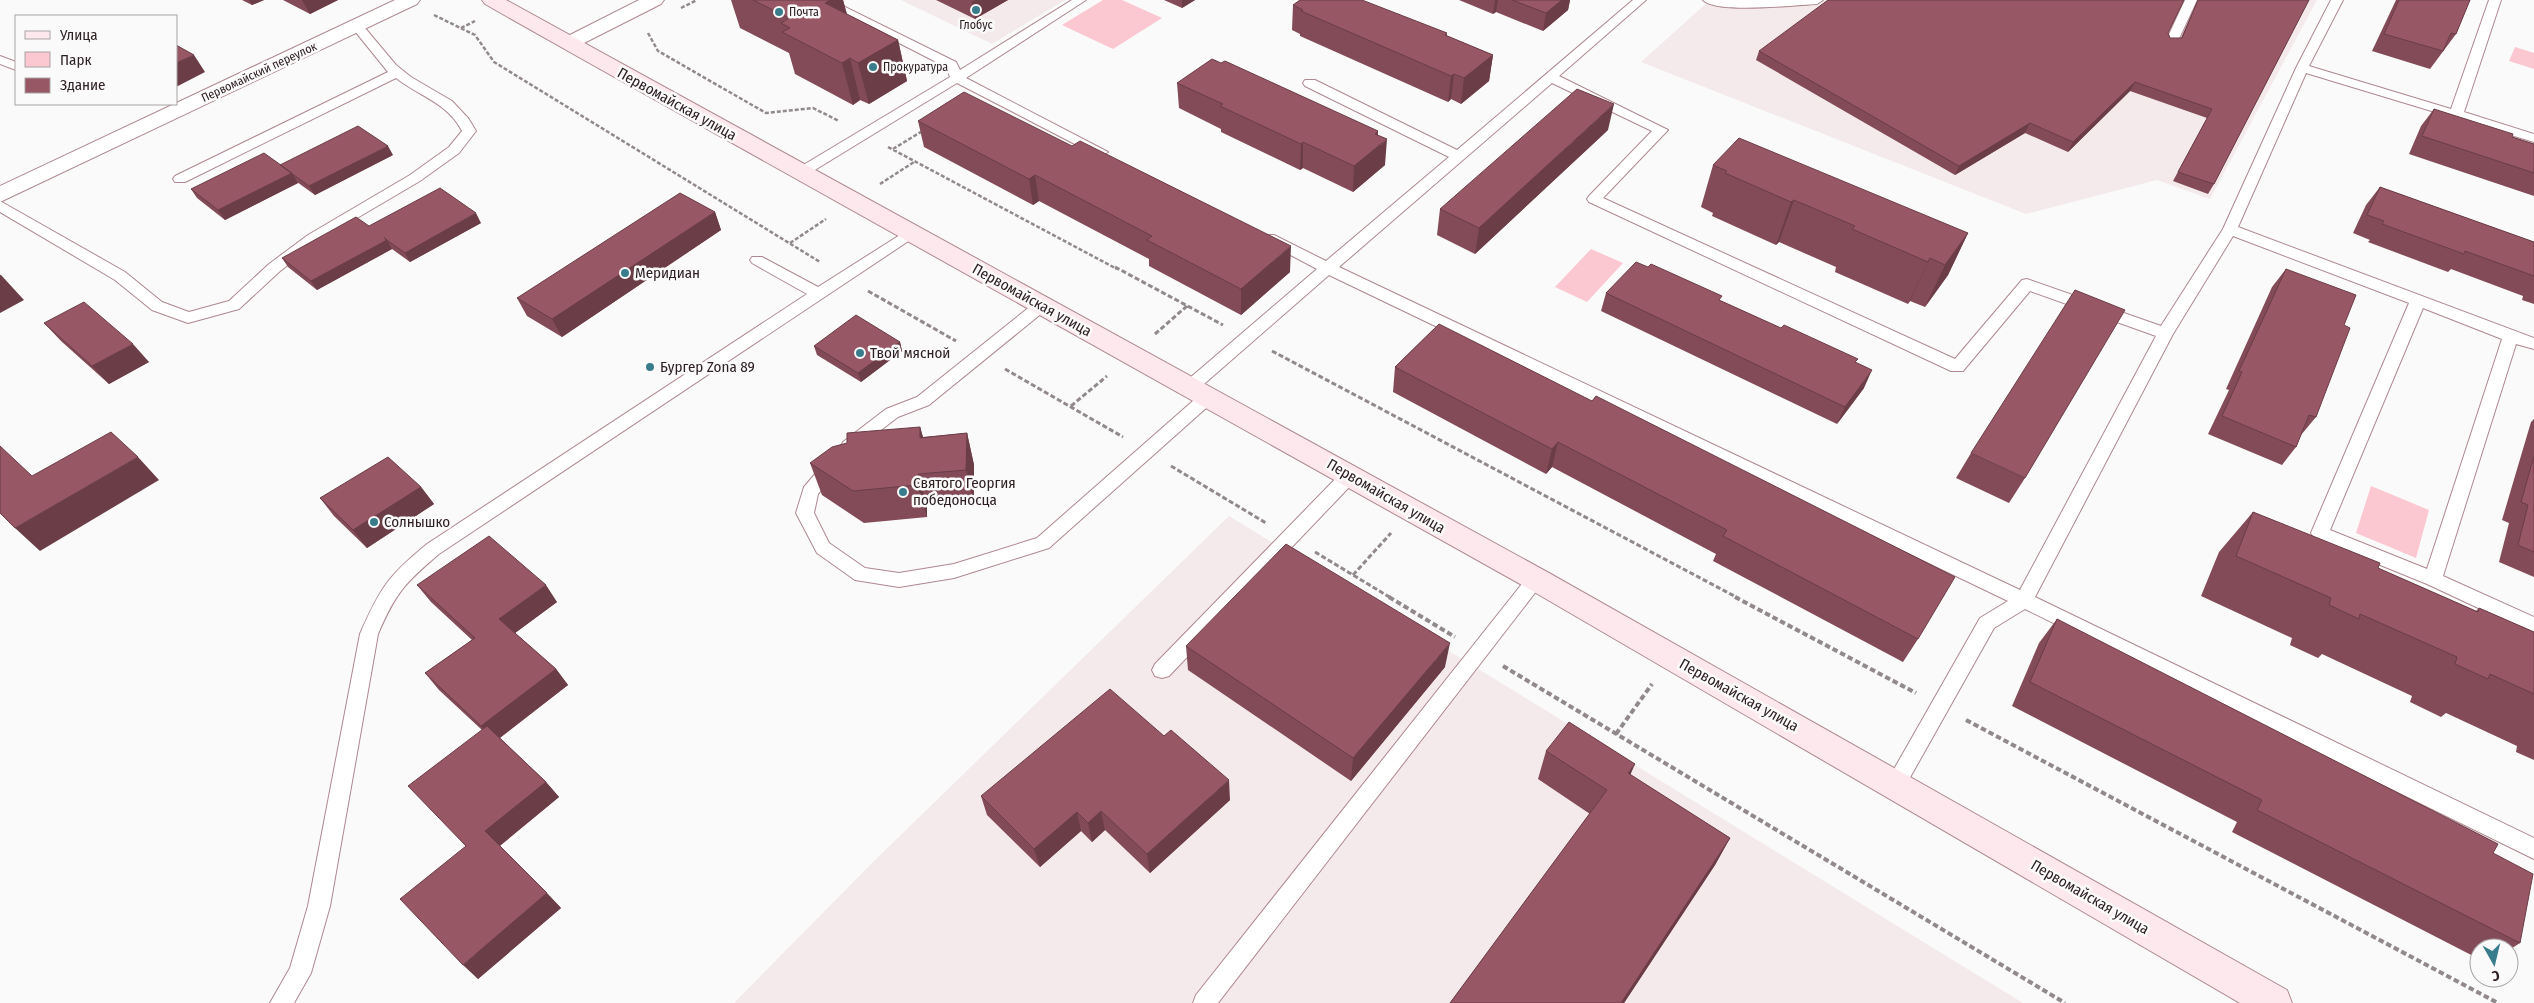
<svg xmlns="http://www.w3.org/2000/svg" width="2534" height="1003" font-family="'Fira Sans Condensed',sans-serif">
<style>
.built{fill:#f4eaeb}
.green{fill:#fbc7d0}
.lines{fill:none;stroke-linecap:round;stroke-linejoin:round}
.service-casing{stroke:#ae888f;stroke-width:2}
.minor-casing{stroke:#ae888f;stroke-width:2}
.secondary-casing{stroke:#ae888f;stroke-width:2}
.path-far2{stroke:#91898b;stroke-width:2.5;stroke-dasharray:4 2;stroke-linecap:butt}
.path-far1{stroke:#91898b;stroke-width:3;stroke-dasharray:5 2.5;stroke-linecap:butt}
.path{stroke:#91898b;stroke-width:4;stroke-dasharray:5.5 3;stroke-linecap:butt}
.service{fill:#fff;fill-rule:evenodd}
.minor{fill:#fff;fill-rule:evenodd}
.secondary{fill:#fde9ed;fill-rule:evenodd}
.wall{fill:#824b57}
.shaded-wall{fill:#6a3d47}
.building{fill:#975765;stroke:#6a3d47}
.poi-dot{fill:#397c8c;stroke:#fafafa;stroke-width:2}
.labels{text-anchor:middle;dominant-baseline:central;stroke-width:5;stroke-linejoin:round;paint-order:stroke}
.far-poi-label{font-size:12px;fill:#2f2023;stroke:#fafafa;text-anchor:start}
.far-street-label{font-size:12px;fill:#2f2023;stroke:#fafafa}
.street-label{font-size:15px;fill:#2f2023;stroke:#fafafa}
.poi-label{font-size:15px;fill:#2f2023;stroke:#fafafa;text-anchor:start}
</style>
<rect width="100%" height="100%" fill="#fafafa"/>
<path class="built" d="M901,0H1065L992,44Z
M1710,0H2317L2210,199L2157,180L2026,214L1641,62Z
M1229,516L2023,1003H734L873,862Z"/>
<path class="green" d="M1103,0H1122L1162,18L1113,49L1062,25Z
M2515,47L2534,53V69L2509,61Z
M1591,249L1623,263L1587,302L1555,287Z
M2371,486L2429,510L2416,558L2356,533Z"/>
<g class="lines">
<defs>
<path id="service" d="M815,0H831L956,62L960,70L1072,0H1086L966,78L1108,152L1101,156L1096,155L957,83L805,176H795L793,173L795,170L950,77L946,67Z
M1633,0H1646L1559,76L1668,130L1603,198L1955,359L2022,280L2027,279L2161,326L2223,229L2296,68L2331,0H2343L2309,66L2451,109L2489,0H2501L2464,112L2534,134V142L2306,73L2238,227L2534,338V349L2516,344L2443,576L2534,617V634L2427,584L2314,538L2311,533L2409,303L2233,236L2173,334L2035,597L2534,838V859L2025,609L1994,628L1903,790L1896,793L1889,790L1886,784L1889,778L1980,618L2008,601L1329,275L1196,391H1184L1182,387L1184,383L1317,269L1264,241L1262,238L1264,235H1274L1326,261L1449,157L1305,86L1303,83L1305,80H1315L1457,150ZM1552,83L1652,131L1589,196L1587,199L1589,202L1951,371H1963L2030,291L2156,336L2020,590L1339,267ZM2423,308L2502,339L2427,569L2330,530Z
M1703,0H1823L1817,4C1796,5 1716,14 1703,0Z
M2185,0H2197L2177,43L2175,46H2167L2165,43Z
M356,21L360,22L396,65L411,77L452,101L468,118L476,131L459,153L420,181L318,241L279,272L239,309L188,323L152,310L115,280L0,212V201L125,272L162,302L189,312L229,301L269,264L308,235L410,175L449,147L462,131C448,103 419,96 396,78L185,182H175L173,179L175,176L388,72L350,25Z
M0,56L16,62V70L0,64Z
M911,228L918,233L916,236L439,554C405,583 396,592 378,634L330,906L311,973L294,1003H270L290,968L308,906L360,634C380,588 388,576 427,544L807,294L752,263L750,260L752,257H762L818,287Z
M1042,300L1047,301L1050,305L1047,309L929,405L898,417L855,450L849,452L843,450L841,446L843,442L886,409L917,397L1037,301Z
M1208,391L1214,393L1216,397L1214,401L1049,548L954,578L899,587L855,580L817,553L796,513L804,487L826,461L832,460L838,461L841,466L818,494L814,513L829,543L865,568L899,573L954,564L1037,538L1202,393Z
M1349,470L1355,471L1358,476L1355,481L1169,676L1162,678L1155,676L1152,670L1155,664L1343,471Z
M1535,573L1541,575L1544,580L1541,585L1218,1003H1193L1196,995L1529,575Z"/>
<path id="minor" d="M395,0H420L417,4L0,202V186Z
M639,0H664L661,4L576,47H562L559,43L562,39Z"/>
<path id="secondary" d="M482,0H506L1549,573L2287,990L2292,1003H2240L1529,589L584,60L485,4Z"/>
</defs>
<use href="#service" class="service-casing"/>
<use href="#minor" class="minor-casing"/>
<use href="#secondary" class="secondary-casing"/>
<path class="path-far2" d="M681,8L697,0
M434,15L475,35L494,62L820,262
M461,28L475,21
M648,33L658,51L766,113L813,108L839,121
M888,147L1117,269
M893,149L924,130
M880,184L914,162
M790,243L826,219"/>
<path class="path-far1" d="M1115,267L1223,325
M868,291L956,341
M1155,334L1187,306
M1272,351L1738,598
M1005,369L1123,437
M1071,406L1107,376
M1171,466L1266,523
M1315,552L1391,598
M1353,575L1391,533"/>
<path class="path" d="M1389,597L1455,637
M1735,597L1916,693
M1503,666L2065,1003
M1966,720L2498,1003
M1616,734L1652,684"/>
<use href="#service" class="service"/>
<use href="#minor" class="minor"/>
<use href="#secondary" class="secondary"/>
</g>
<path class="wall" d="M242,0H264L252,5Z
M283,0H338L310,14Z
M731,0H843L847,14L898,40L907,81L869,104L860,100L853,105L795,74L789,53L740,28Z
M936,0H1008L975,19Z
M1164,0H1195L1182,8Z
M1459,0H1570L1568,10L1543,31L1496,12L1493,14Z
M2198,0H2309L2214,184L2208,194L2173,181L2207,118L2130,91L2068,152L2025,133L1955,175L1756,60L1759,51L2168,33L2170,38H2181Z
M2396,0H2470L2456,34L2430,69L2372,51Z
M1293,5L1447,33V36L1493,55L1489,81L1461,104L1451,99L1448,102L1300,36V34L1292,30Z
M1177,83L1378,131V135L1385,165L1353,192L1303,168L1300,170L1221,132V129L1179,108Z
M2434,109L2512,137L2534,144V196L2409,154L2421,126Z
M918,121L1072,146L1290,272L1241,315L1149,266V259L1039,201L1033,205L924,147Z
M1608,130L1475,254L1437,235L1440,209Z
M393,155L315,195L297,182L298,183L225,220L197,198L191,189Z
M1713,165L1968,233L1948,275L1925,307L1910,301L1908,304L1835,272L1836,267L1779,242L1776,245L1712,216L1713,213L1701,207Z
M2380,187L2534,242V304L2522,300L2523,296L2451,269L2448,272L2368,242L2370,240L2353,233L2366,205Z
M715,212L721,230L562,337L527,316L517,298Z
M481,223L410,262L392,249L317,290L288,267L282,258L369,226Z
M2286,269L2344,325L2316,417L2301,435L2296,447L2282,465L2208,434L2229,390L2226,389L2272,287Z
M1606,293L1721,301L1856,363L1864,388L1837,424L1601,311Z
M44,323L149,362L109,384L61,341Z
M1439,324L1918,639L1903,662L1713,561L1716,554L1552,467L1546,474L1393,392L1395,367Z
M900,342L902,351L861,382L817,355L814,346Z
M2534,419V577L2499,562L2509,523L2502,520L2531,422Z
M920,427L923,437L967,433L974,465V502L927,506V517L864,523L822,495L810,463Z
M1971,453L2025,478L2009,503L1956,478Z
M421,487L434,504L367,548L334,516L320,498Z
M2253,512L2378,568L2476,611L2479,608L2534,632V760L2516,752L2517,746L2446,713L2441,717L2410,702L2412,696L2322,654L2318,658L2290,645L2292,638L2201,596L2219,552Z
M417,585L557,602L515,633L556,669L568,685L500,738L546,782L559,797L500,846L561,908L478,979L466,846L482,730L439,690L425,673L472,640L431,602Z
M2057,619L2493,853L2520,943L2509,950V948H2479V959L2232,832L2237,822L2012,706L2039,643Z
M1186,646L1445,667L1351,781L1188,670Z
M1546,751L1630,775L1730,838L1715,865L1624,1003H1450L1590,814L1538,779Z
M981,796L1230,800L1150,873L1105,830L1092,842L1081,831L1040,867L987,815Z"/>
<path class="shaded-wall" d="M249,0H264L252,5Z
M302,0H338L310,14Z
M831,0H843L852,35L825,3Z
M975,0H1008L975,19L972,2Z
M1182,0H1195L1182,8Z
M1495,0H1498L1496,12L1493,14Z
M1562,0H1570L1568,10L1543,31L1546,13Z
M898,40L907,81L869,104L858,63Z
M194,55L205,72L176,87V63Z
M1493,55L1489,81L1461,104L1464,78Z
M850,58L860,100L853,105L842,63Z
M1454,74L1451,99L1448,102L1451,76Z
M2135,82L2130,91L2068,152L2073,142Z
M1614,104L1608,130L1475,254L1479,228Z
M2030,123L2025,133L1955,175L1959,166Z
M1378,131L1377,148L1387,139L1385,165L1353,192L1354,166L1375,134Z
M1303,142V168L1300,170L1301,144Z
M388,146L393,155L315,195L309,186Z
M292,173L298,183L225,220L218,210Z
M1035,175L1039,201L1033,205L1029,179Z
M1794,200L1779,242L1776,245L1791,202Z
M715,212L721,230L562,337L552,319Z
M476,213L481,223L410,262L405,253Z
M1968,233L1948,275L1925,307L1945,265Z
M387,240L392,249L317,290L311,281Z
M1291,246L1290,272L1241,315V289Z
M1930,258L1910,301L1908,304L1928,262Z
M0,275H1L24,300L0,313Z
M900,342L902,351L861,382L858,373Z
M133,344L149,362L109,384L92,366Z
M1872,370L1864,388L1837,424L1845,407Z
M920,427L929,459L920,438Z
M967,433L974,465V502L966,470Z
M1558,442L1552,467L1546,474L1552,449Z
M138,457L159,480L40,551L15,528Z
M918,474L927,506V517L917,485Z
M421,487L434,504L367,548L353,530Z
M546,585L557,602L511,636L499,619Z
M1450,643L1445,667L1351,781L1353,758Z
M556,669L568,685L494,742L481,726Z
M1635,764L1623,792L1628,773Z
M1229,780L1230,800L1150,873L1147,854Z
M546,782L559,797L499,846L485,831Z
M1101,811L1105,830L1092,842L1088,823Z
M1077,812L1081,831L1040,867L1034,849Z
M1730,838L1715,865L1624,1003H1621Z
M547,893L561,908L478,979L463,965Z"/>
<path class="building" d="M753,0H831L825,3L898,40L858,63L850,58L842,63L782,32L790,28L781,23L789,18Z
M1300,0H1362L1447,33L1445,35L1493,55L1464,78L1454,74L1451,76L1301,11L1303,10L1293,5Z
M1512,0H1562L1546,13Z
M1828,0H2184L2168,33L2170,38H2182L2198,0H2309L2214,184L2178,172L2212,109L2135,82L2073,142L2030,123L1959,166L1759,51Z
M2399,0H2470L2456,34L2451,33L2443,51L2384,34Z
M176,45L194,55L176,63Z
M1212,59L1221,63L1225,61L1378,131L1375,134L1387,139L1354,166L1303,142L1301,144L1220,106L1223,104L1177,83Z
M1577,89L1614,104L1479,228L1440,209Z
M964,92L1072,146L1080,141L1291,246L1241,289L1147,240L1152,236L1035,175L1029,179L918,121Z
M2434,109L2513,134L2512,137L2534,144V173L2422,136Z
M358,126L388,146L309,186L280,165Z
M1739,138L1968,233L1945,265L1930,258L1928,262L1852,229L1855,226L1794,200L1791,202L1725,173L1727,171L1713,165Z
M264,153L292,173L218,210L191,189Z
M2380,187L2534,242V276L2465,251L2464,254L2382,224L2384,221L2367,215Z
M440,188L476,213L405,253L384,238L387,240L311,281L282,258L356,217L369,226Z
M680,193L715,212L552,319L517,298Z
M1636,262L1648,267L1651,264L1722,296L1719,300L1781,328L1784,325L1858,359L1855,362L1872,370L1845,407L1606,293Z
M2286,269L2356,295L2344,325L2350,328L2316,417L2309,415L2296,447L2222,416L2242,372L2239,371Z
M2075,290L2125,310L2025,478L1971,453Z
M84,302L133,344L92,366L44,323Z
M856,315L900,342L858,373L814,346Z
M1439,324L1592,401L1596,396L1955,577L1918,639L1723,536L1727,530L1558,442L1552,449L1395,367Z
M920,427V438L967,433L966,470L918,474L917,485L853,491L810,463L832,447L847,443V433Z
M111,432L138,457L15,528L0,513V446L32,476Z
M2534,456V552L2518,545L2528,505L2521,502Z
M388,457L421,487L353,530L320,498Z
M2253,512L2380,563L2378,568L2478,612L2479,608L2534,632V694L2490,674L2488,679L2455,664L2457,657L2360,614L2359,619L2329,605L2331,598L2236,556Z
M489,536L546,585L499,619L556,669L481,726L425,673L475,638L417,585Z
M1286,544L1450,643L1353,758L1186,646Z
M2057,619L2498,844L2493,853L2533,874L2520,943L2257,810L2262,800L2030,682Z
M1110,689L1164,736L1171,730L1229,780L1147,854L1101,811L1088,823L1077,812L1034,849L981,796Z
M1569,722L1635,764L1628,773L1730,838L1621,1003H1450L1607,790L1546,751Z
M487,726L546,782L485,831L547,893L463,965L400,899L466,846L408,786Z"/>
<g class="poi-dot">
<circle cx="976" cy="10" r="5"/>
<circle cx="779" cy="12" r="5"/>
<circle cx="873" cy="67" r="5"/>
<circle cx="625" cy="273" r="5"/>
<circle cx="860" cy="353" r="5"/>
<circle cx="650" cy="367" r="5"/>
<circle cx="903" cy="492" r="5"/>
<circle cx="374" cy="522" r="5"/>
</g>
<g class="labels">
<g class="far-poi-label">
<text x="789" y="12">Почта</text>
<text x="976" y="25" text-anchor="middle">Глобус</text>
<text x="883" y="67">Прокуратура</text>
</g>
<g class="far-street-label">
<text transform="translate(259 72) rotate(-25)">Первомайский переулок</text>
</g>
<g class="street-label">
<text transform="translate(677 104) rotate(29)">Первомайская улица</text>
<text transform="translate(1032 300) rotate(29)">Первомайская улица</text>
<text transform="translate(1386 496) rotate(30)">Первомайская улица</text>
<text transform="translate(1739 695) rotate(29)">Первомайская улица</text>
<text transform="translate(2090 897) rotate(30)">Первомайская улица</text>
</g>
<g class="poi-label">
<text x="635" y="273">Меридиан</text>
<text x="870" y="353">Твой мясной</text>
<text x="660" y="367">Бургер Zona 89</text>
<text x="913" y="483">Святого Георгия<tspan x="913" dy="17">победоносца</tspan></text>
<text x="384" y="522">Солнышко</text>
</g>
</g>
<rect x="15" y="15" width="162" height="90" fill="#fafafa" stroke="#a9a3a4"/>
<rect x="25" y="31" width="25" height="8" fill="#fde9ed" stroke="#a9a3a4"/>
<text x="60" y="40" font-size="15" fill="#2f2023">Улица</text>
<rect x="25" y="52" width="25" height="15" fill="#fbc7d0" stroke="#a9a3a4"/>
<text x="60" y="65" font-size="15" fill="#2f2023">Парк</text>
<rect x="25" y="78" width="25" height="15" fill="#975765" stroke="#a9a3a4"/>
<text x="60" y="90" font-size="15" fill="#2f2023">Здание</text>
<g transform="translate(2494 963) rotate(172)"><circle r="24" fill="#fafafa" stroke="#a9a3a4"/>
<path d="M0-4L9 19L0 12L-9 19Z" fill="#397c8c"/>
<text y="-8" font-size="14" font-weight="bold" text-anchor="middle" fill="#2f2023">С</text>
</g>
</svg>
